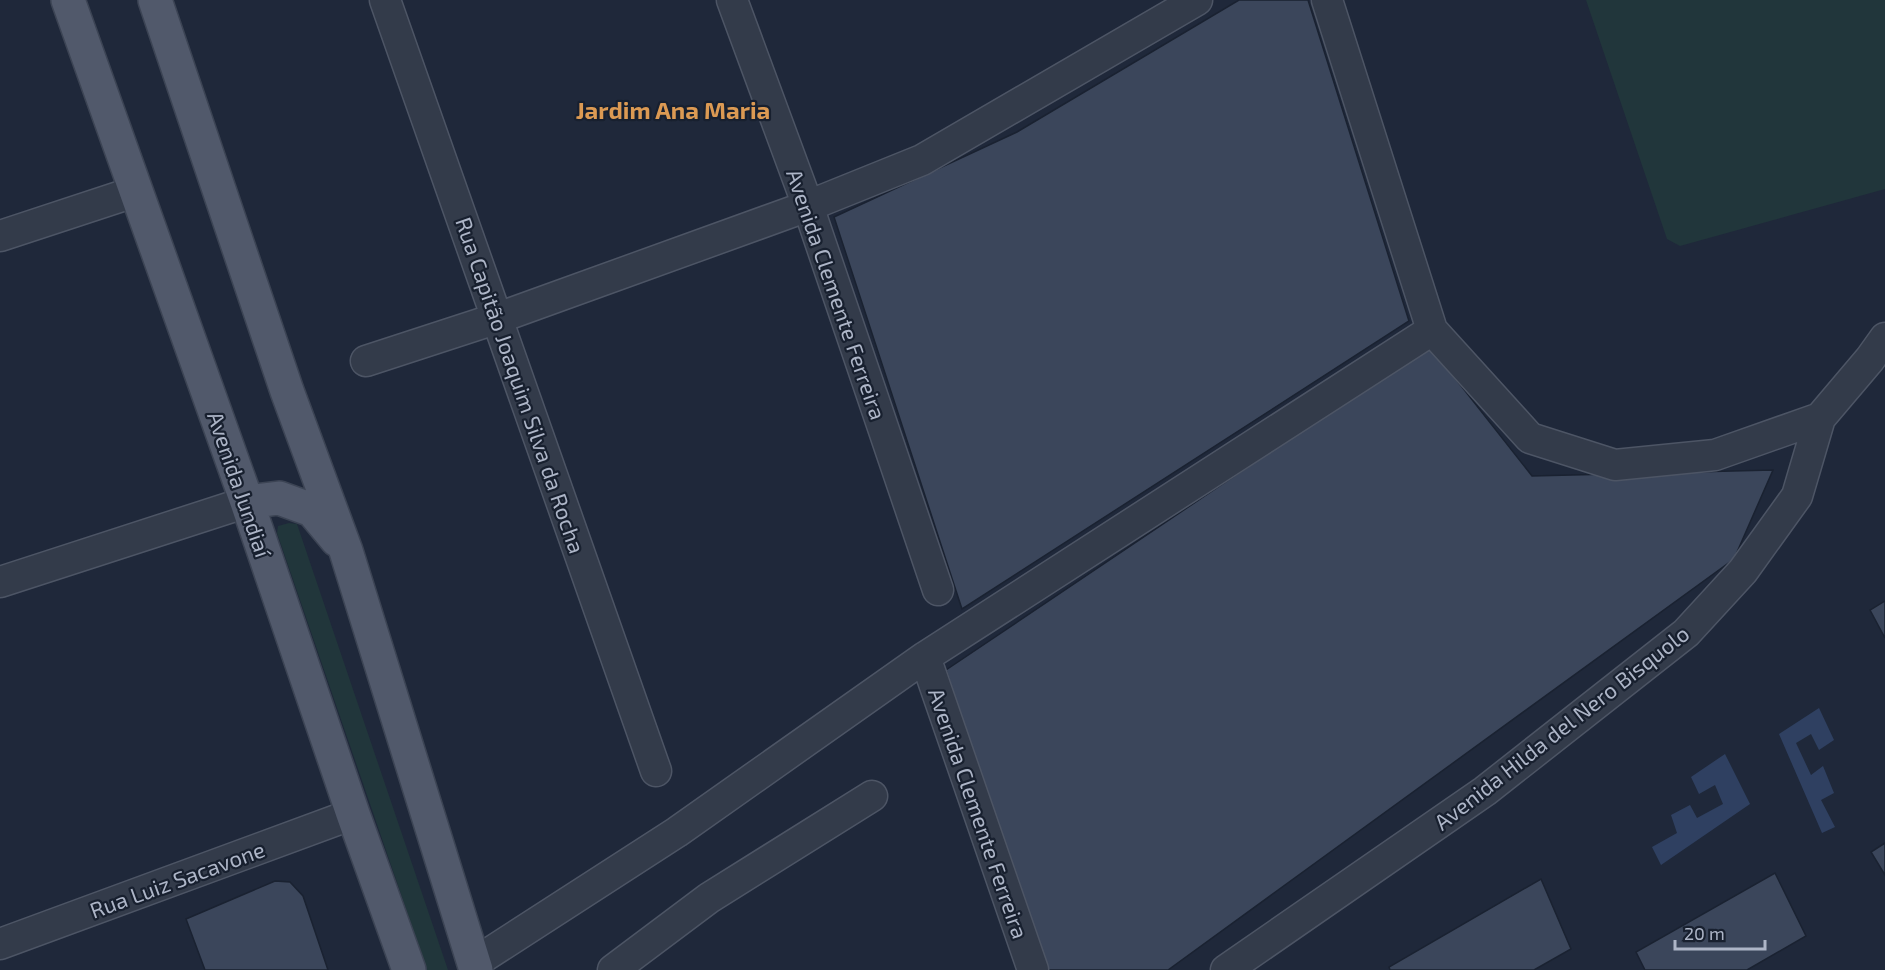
<svg xmlns="http://www.w3.org/2000/svg" width="1885" height="970" font-family="'Exo 2',sans-serif">
<style>
.green{fill:#21363b}
.water{fill:#2f4061}
.building{fill:#3b465b;stroke:#1a2231;stroke-width:1.5}
.lines{fill:none;stroke-linecap:round;stroke-linejoin:round}
.minor-casing{stroke:#4d5565;stroke-width:33}
.major-casing{stroke:#3c4454;stroke-width:36}
.minor{stroke:#333b4a;stroke-width:30}
.major{stroke:#51596b;stroke-width:33}
.labels{text-anchor:middle;dominant-baseline:central;stroke-width:4.5;stroke-linejoin:round;paint-order:stroke}
.street-label{font-size:22px;fill:#adb5c7;stroke:#18202f}
.neighbourhood-label{font-size:24px;font-weight:bold;fill:#dc9a53;stroke:#18202f}
</style>
<rect width="100%" height="100%" fill="#1f283a"/>
<path class="green" d="M1586,0H1885V189L1680,246L1667,239Z
M289,523L297,524L448,970H427L277,533L278,526Z"/>
<path class="water" d="M1819,708L1834,740L1819,750L1811,734L1796,743L1811,775L1823,766L1834,793L1821,800L1835,827L1822,833L1779,734Z
M1725,754L1750,804L1661,865L1652,847L1677,833L1671,815L1690,805L1697,818L1723,804L1715,785L1699,794L1691,777Z"/>
<path class="building" d="M1239,0H1308L1409,321L962,609L834,217L1017,132Z
M1429,345L1532,476L1773,470L1734,559L1168,970H1042L946,670Z
M1885,601V638L1870,610Z
M1885,843V875L1871,852Z
M1775,873L1806,936L1747,970H1645L1636,952Z
M1541,879L1571,949L1534,970H1390L1389,967Z
M275,881L290,882L303,896L328,970H205L186,919Z"/>
<g class="lines">
<defs>
<path id="minor" d="M385,0L656,771
M732,0L808,206L938,590
M1327,0L1432,330L1530,438L1615,465L1715,455L1820,418L1870,359L1885,338
M0,236L137,191
M366,361L498,318L808,206L922,160L1197,0
M0,582L247,502
M925,657L1033,970
M0,944L353,814
M474,963L677,832L925,657L1432,330
M613,970L709,898L872,796
M1226,970L1485,791L1686,633L1743,571L1797,496L1820,418"/>
<path id="major" d="M68,0L247,502L353,814L409,970
M155,0L287,391L346,551L476,970
M247,502L279,498L312,510L337,540"/>
</defs>
<use href="#minor" class="minor-casing"/>
<use href="#major" class="major-casing"/>
<use href="#minor" class="minor"/>
<use href="#major" class="major"/>
</g>
<g class="labels">
<g class="street-label">
<text transform="translate(837 294) rotate(71)">Avenida Clemente Ferreira</text>
<text transform="translate(521 385) rotate(71)">Rua Capitão Joaquim Silva da Rocha</text>
<text transform="translate(240 484) rotate(71)">Avenida Jundiaí</text>
<text transform="translate(1561 727) rotate(-38)">Avenida Hilda del Nero Bisquolo</text>
<text transform="translate(979 813) rotate(71)">Avenida Clemente Ferreira</text>
<text transform="translate(177 879) rotate(-20)">Rua Luiz Sacavone</text>
</g>
<g class="neighbourhood-label">
<text x="673" y="109">Jardim Ana Maria</text>
</g>
</g>
<path d="M1675 940v9h90v-9" fill="none" stroke="#adb5c7" stroke-width="3"/>
<text x="1684" y="940" font-size="18" fill="#adb5c7" stroke="#18202f" stroke-width="4.5" paint-order="stroke">20 m</text>
</svg>
